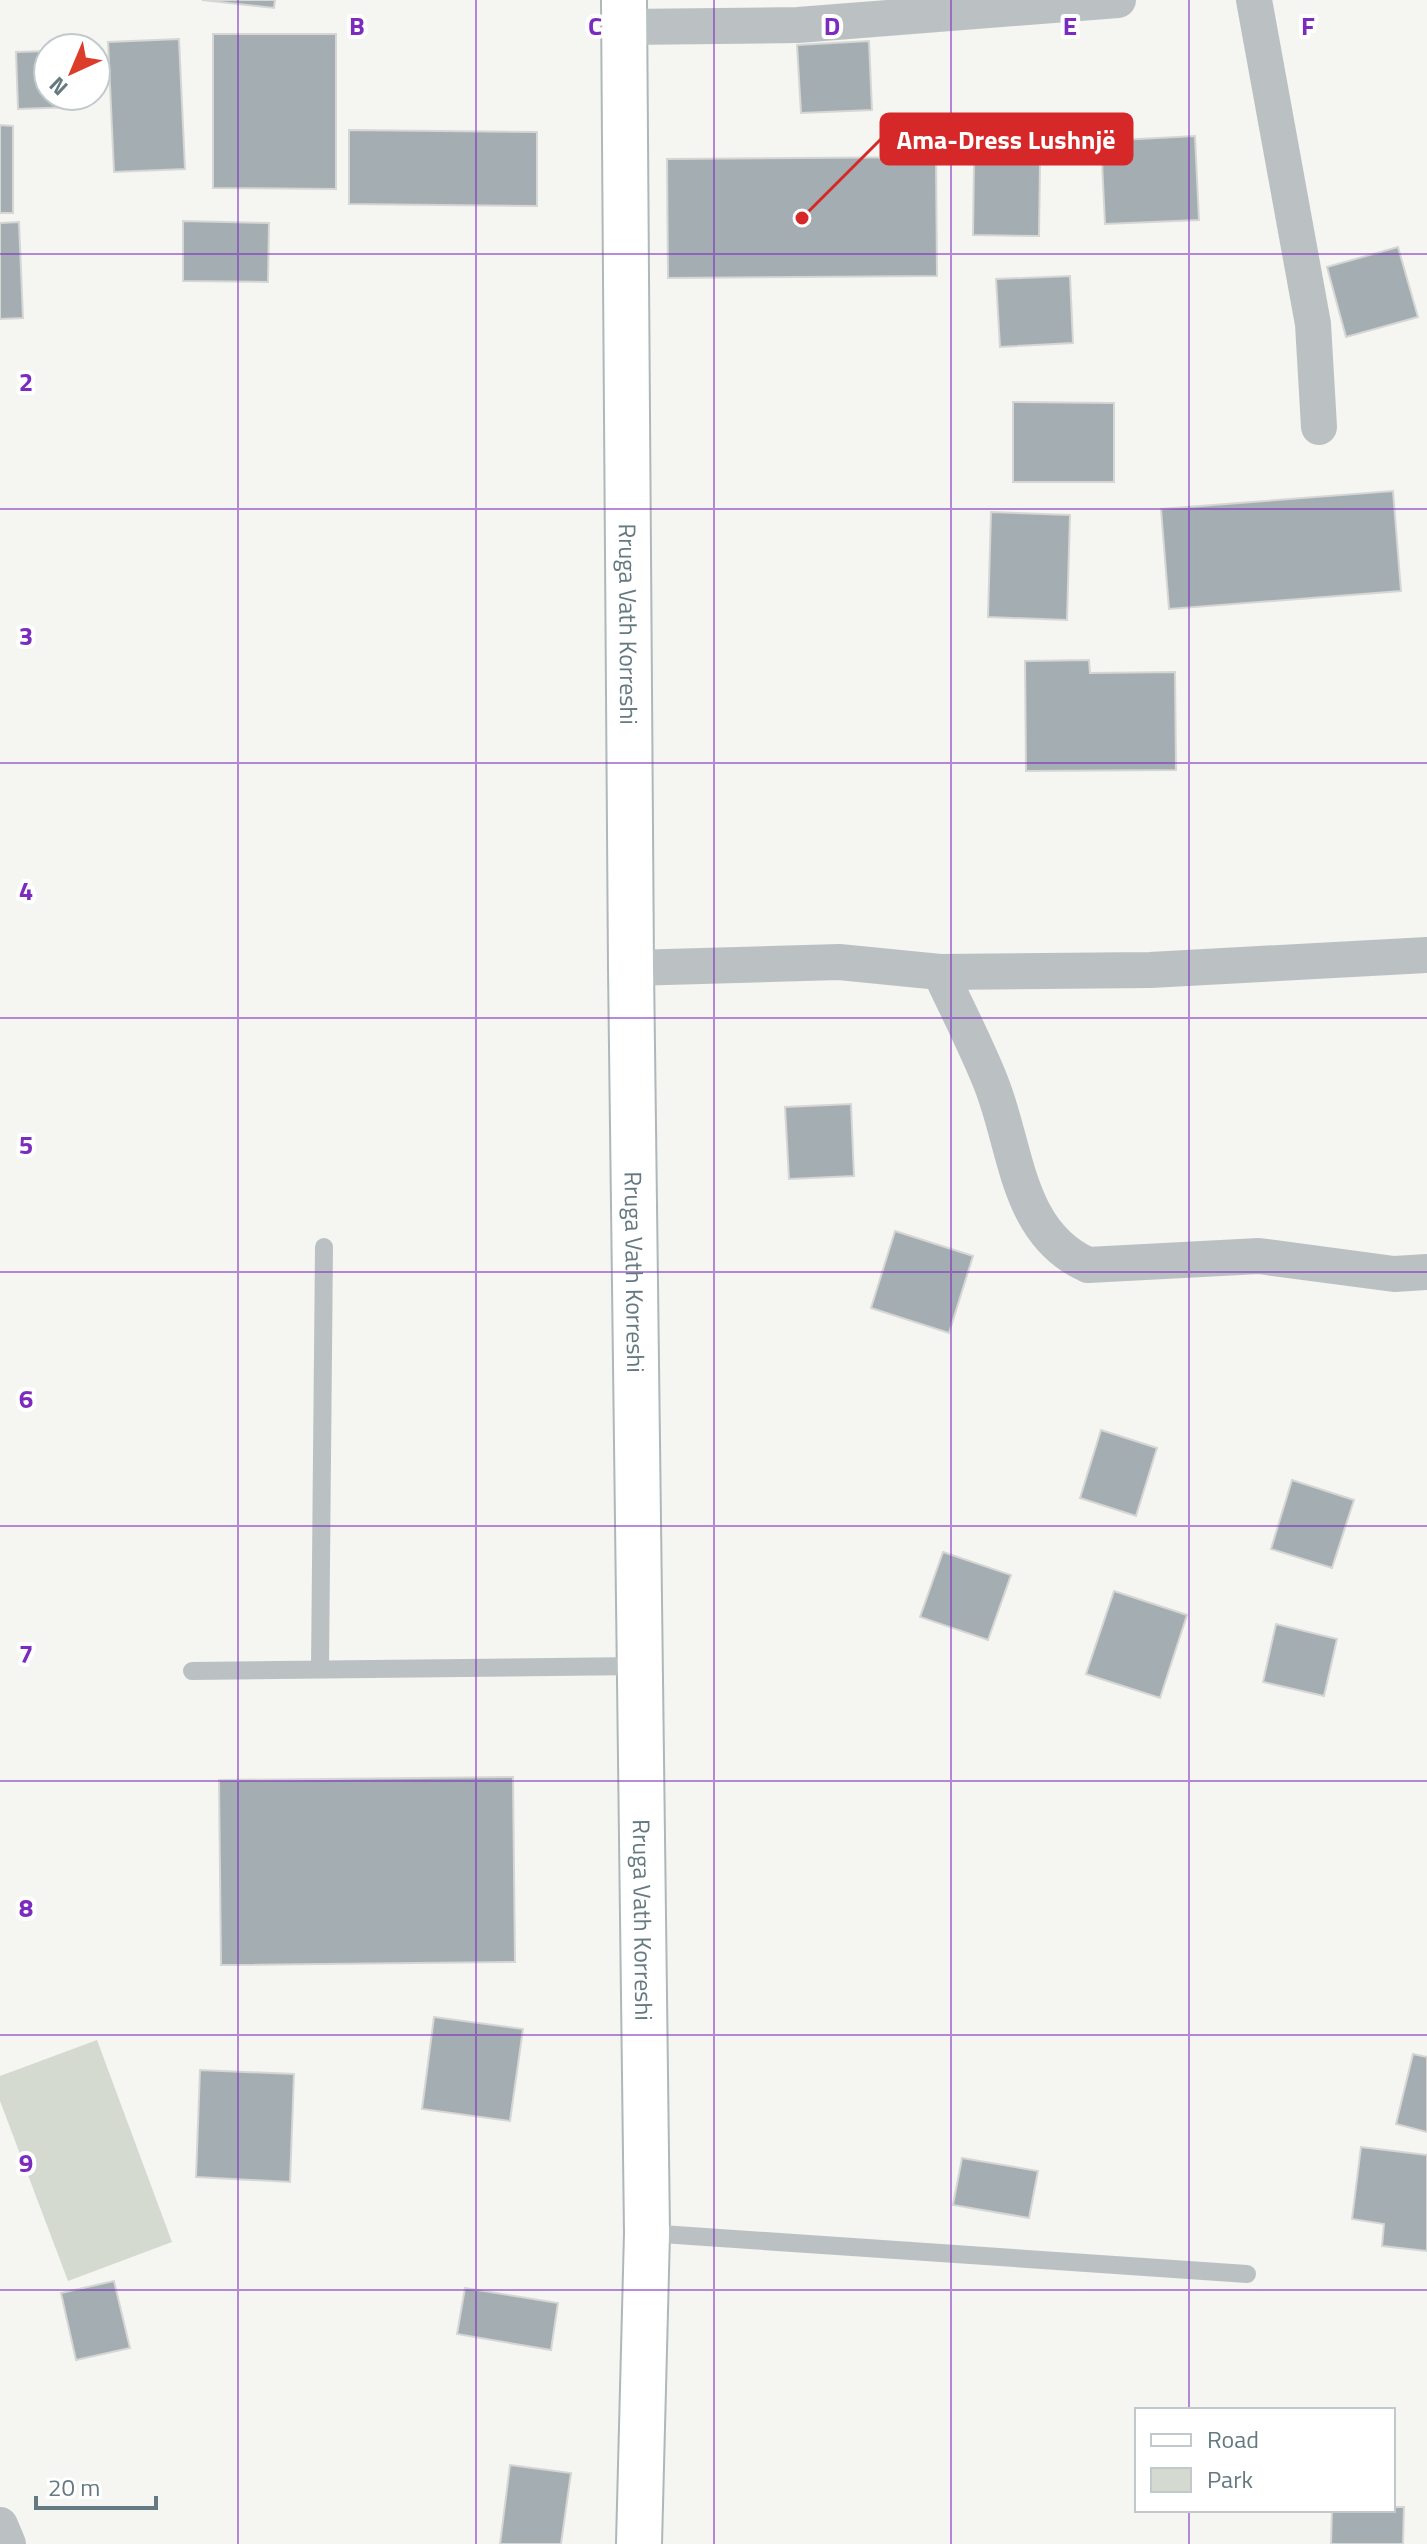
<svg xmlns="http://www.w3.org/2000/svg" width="1427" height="2544" font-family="'Titillium Web',sans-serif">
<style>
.green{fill:#d5dad1}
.building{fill:#a4aeb2;stroke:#d6d6d4;stroke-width:2}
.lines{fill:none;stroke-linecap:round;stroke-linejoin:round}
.secondary-casing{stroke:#b0b7ba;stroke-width:48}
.service{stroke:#bbc1c3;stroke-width:18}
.minor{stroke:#bbc1c3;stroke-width:36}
.secondary{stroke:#fff;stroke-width:44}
.grid{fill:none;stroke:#7b2cbf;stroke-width:2;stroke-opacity:0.55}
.labels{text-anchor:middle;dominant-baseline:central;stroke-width:8;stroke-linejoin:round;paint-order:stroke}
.street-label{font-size:24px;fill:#657981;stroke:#fff}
.grid-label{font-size:26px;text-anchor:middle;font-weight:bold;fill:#7b2cbf;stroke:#fff;stroke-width:8;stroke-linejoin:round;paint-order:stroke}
.leader{fill:none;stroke:#d62828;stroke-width:3}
.callout-dot{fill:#d62828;stroke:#fff;stroke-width:3}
.callout{fill:#d62828;stroke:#d62828;stroke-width:3}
.callout-label{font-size:26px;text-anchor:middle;font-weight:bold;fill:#fff}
</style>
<rect width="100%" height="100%" fill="#f5f5f1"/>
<path class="green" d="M97,2040L172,2242L68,2281L0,2101V2076Z"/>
<path class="building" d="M202,0H275L274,8Z
M213,34H336V189L213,188Z
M179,39L185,169L114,172L108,42Z
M869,41L872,110L801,113L797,45Z
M48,51V96H75L76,107L18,109L16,52Z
M0,125L13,126V213H0Z
M349,130L537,132V206L349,204Z
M1195,136L1199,220L1105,224L1101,141Z
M936,157L937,276L668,278L667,159Z
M974,161L1040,163L1039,236L973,235Z
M183,221L269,223L268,282L183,281Z
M19,222L23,318L0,319V223Z
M1398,247L1418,317L1346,337L1327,267Z
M1070,276L1073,343L1000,347L996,279Z
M1013,402L1114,403V482H1013Z
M1393,491L1401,591L1169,609L1161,509Z
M991,512L1070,515L1067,620L988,617Z
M1089,660L1090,673L1175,672L1176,770L1026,771L1025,661Z
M851,1104L854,1176L789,1179L785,1107Z
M895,1231L973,1256L949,1333L871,1308Z
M1101,1430L1157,1448L1136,1516L1080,1498Z
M1292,1480L1354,1500L1332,1568L1271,1549Z
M943,1552L1011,1575L988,1640L920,1617Z
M1114,1591L1187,1615L1160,1698L1086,1674Z
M1276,1624L1337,1639L1324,1696L1263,1682Z
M513,1777L515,1962L221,1965L219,1780Z
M434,2017L523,2029L510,2121L422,2109Z
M1413,2054L1427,2057V2132L1396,2124Z
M200,2070L294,2074L290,2182L196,2177Z
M1361,2147L1427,2155V2251L1382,2246L1384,2224L1352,2219Z
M962,2158L1038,2171L1029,2218L953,2205Z
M114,2281L130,2348L76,2360L61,2293Z
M465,2288L558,2303L551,2350L457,2334Z
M510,2465L571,2473L561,2544H500Z
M1393,2507H1404L1403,2544H1331L1332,2510H1393Z"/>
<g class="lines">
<defs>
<g id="secondary">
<path id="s1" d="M624,0L631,968L647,2233L639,2544"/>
</g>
</defs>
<use href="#secondary" class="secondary-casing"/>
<path class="service" d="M320,1669L324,1247
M192,1671L640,1666
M647,2233L1247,2274"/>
<path class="minor" d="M1254,0L1313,324L1319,427
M625,27L798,25L1118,0
M631,968L839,962L940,972L1150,970L1427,955
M940,972C957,1009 976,1045 991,1083C1017,1148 1016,1233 1088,1265L1259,1256L1394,1274L1427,1272
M0,2525L8,2544"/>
<use href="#secondary" class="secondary"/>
</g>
<path class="grid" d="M238,0V2544M476,0V2544M714,0V2544M951,0V2544M1189,0V2410M0,254H1427M0,509H1427M0,763H1427M0,1018H1427M0,1272H1427M0,1526H1427M0,1781H1427M0,2035H1427M0,2290H1427M1189,2510V2544"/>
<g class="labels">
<g class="street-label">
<text stroke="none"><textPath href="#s1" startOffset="624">Rruga Vath Korreshi</textPath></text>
<text stroke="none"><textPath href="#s1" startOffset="1272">Rruga Vath Korreshi</textPath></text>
<text stroke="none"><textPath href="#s1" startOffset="1920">Rruga Vath Korreshi</textPath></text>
</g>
</g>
<g class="grid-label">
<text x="357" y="35">B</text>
<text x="595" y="35">C</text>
<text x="832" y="35">D</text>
<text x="1070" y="35">E</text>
<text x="1308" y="35">F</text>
<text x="26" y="391">2</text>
<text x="26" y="645">3</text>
<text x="26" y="900">4</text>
<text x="26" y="1154">5</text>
<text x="26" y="1408">6</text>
<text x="26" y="1663">7</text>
<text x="26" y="1917">8</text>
<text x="26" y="2172">9</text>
</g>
<path class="leader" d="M802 218L881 139"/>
<circle class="callout-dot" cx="802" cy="218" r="8"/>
<rect class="callout" x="881" y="114" width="251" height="50" rx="8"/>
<g class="callout-label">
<text x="1006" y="149">Ama-Dress Lushnjë</text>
</g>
<rect x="1135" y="2408" width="260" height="104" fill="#ffffff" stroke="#c1c9cd" stroke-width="2"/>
<rect x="1151" y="2434" width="40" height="12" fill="#ffffff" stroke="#c1c9cd" stroke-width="2"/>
<text x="1207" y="2448" font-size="24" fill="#657981">Road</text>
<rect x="1151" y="2468" width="40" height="24" fill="#d5dad1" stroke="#c1c9cd" stroke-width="2"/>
<text x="1207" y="2488" font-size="24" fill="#657981">Park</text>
<g transform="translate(72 72) rotate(224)"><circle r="38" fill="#ffffff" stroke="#c1c9cd" stroke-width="2"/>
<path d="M0-6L14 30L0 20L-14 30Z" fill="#dc3d2b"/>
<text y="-12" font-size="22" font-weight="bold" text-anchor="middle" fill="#657981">N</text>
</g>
<path d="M36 2496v12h120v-12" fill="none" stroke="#657981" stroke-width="4"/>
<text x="48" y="2496" font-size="24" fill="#657981" stroke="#ffffff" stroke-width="6" paint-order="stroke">20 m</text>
</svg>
